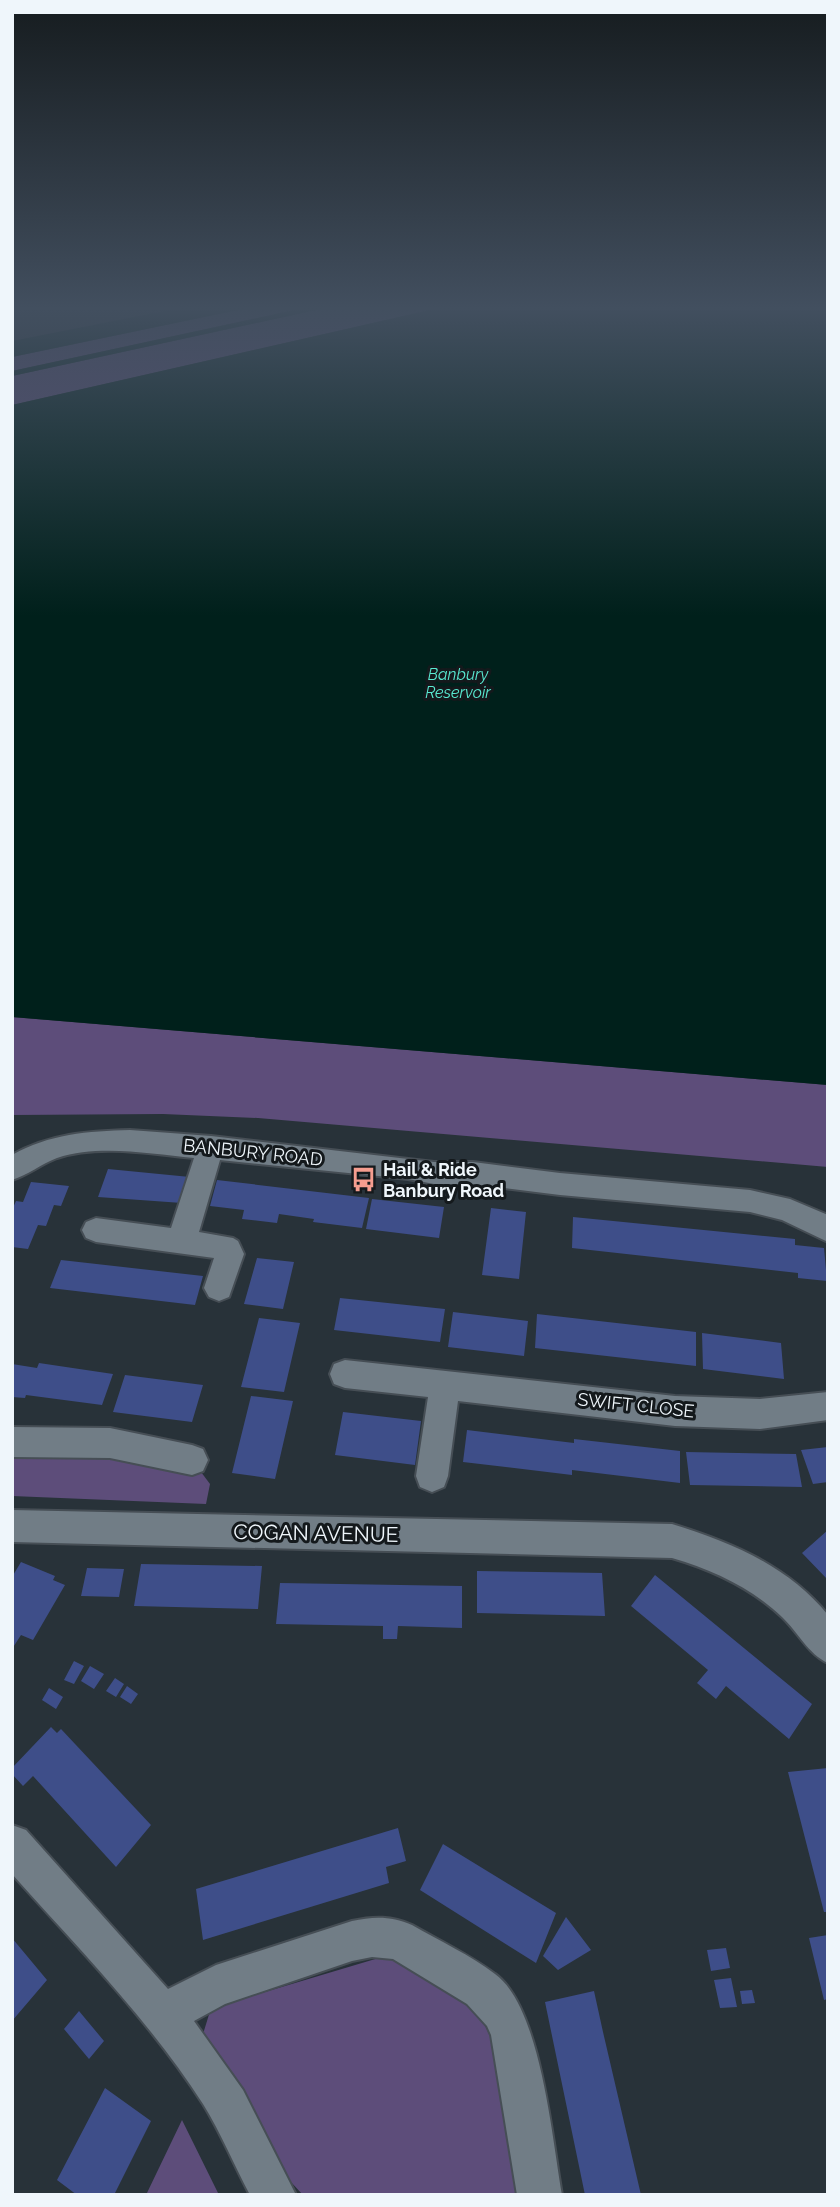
<svg xmlns="http://www.w3.org/2000/svg" width="840" height="2207" font-family="Raleway,sans-serif">
<style>
.green{fill:#5d4d7a}
.water{fill:#00201b}
.building{fill:#3e4e89}
.lines{fill:none;stroke-linecap:round;stroke-linejoin:round}
.minor-casing{stroke:#464e55;stroke-width:4}
.minor{fill:#717d86;fill-rule:evenodd}
.labels{text-anchor:middle;dominant-baseline:central;stroke-width:6;stroke-linejoin:round;paint-order:stroke}
.far-water-label{font-size:16px;font-style:italic;fill:#59ead2;stroke:#14191c}
.street-label{font-size:18px;fill:#eff6fb;stroke:#14191c}
.poi-label{font-size:18px;font-weight:bold;fill:#eff6fb;stroke:#14191c;text-anchor:start}
.near-street-label{font-size:21px;fill:#eff6fb;stroke:#14191c}
</style>
<rect width="100%" height="100%" fill="#283239"/>
<path class="green" d="M252,307H308L12,371V357Z
M330,307H443L12,405V376Z
M12,1017L828,1085V1167L258,1118L163,1114L12,1115Z
M12,1442L192,1460L210,1484L206,1504L12,1496Z
M382,1957L402,1961L475,2005L493,2042L521,2195H303L289,2180L203,2034L211,2008Z
M182,2120L219,2195H146Z"/>
<path class="water" d="M185,307H252L12,357V341Z
M308,307H330L12,376V371Z
M443,307H828V1085L12,1017V405Z"/>
<path class="building" d="M108,1169L190,1177L182,1203L98,1197Z
M217,1180L369,1198L362,1228L313,1222L314,1219L279,1214L277,1223L242,1219L244,1210L210,1206Z
M31,1182L69,1186L61,1206L54,1205L46,1226L38,1225L28,1249L12,1247V1210L16,1201L23,1202Z
M372,1199L444,1207L439,1238L366,1229Z
M491,1208L526,1212L519,1279L482,1275Z
M573,1217L795,1239V1245L824,1248L827,1281L798,1278V1273L572,1248Z
M257,1258L294,1262L283,1309L244,1304Z
M61,1260L203,1276L195,1305L50,1288Z
M340,1298L445,1309L440,1342L334,1330Z
M453,1312L528,1321L524,1356L448,1347Z
M537,1314L696,1332V1366L535,1348Z
M259,1318L300,1323L284,1392L241,1387Z
M702,1333L781,1343L784,1379L703,1369Z
M39,1363L113,1374L102,1405L26,1395L25,1398L12,1397V1364L37,1368Z
M125,1375L203,1385L192,1422L113,1412Z
M251,1396L293,1401L275,1479L232,1473Z
M343,1412L421,1421L415,1465L335,1455Z
M467,1430L574,1443V1439L680,1451V1483L572,1470V1475L463,1462Z
M828,1447V1482L813,1484L801,1450Z
M686,1452L796,1454L802,1487L690,1485Z
M828,1530V1580L802,1553Z
M21,1562L55,1576L53,1580L65,1585L33,1640L21,1635L12,1649V1577Z
M141,1564L262,1566L258,1609L134,1606Z
M87,1568L124,1569L119,1597L81,1596Z
M477,1571L602,1573L605,1616L477,1613Z
M655,1575L812,1704L789,1739L726,1686L716,1699L697,1683L708,1670L631,1606Z
M280,1583L462,1586V1628L398,1626L397,1639H383V1626L276,1624Z
M74,1661L84,1666L74,1684L64,1680Z
M90,1666L104,1674L94,1689L81,1681Z
M115,1678L124,1684L116,1697L106,1691Z
M127,1686L138,1694L131,1704L120,1697Z
M49,1688L63,1697L56,1709L42,1700Z
M51,1727L57,1733L61,1729L151,1825L116,1867L33,1776L23,1786L12,1774V1768Z
M828,1768V1912H824L788,1772Z
M398,1828L406,1861L386,1867L389,1883L203,1940L196,1889Z
M443,1844L556,1913L536,1963L420,1890Z
M566,1917L591,1950L558,1970L543,1956Z
M828,1935V1999L824,2000L809,1938Z
M12,1938L47,1980L12,2021Z
M726,1948L730,1968L711,1971L707,1950Z
M731,1978L737,2007L720,2008L714,1980Z
M752,1990L755,2003L742,2004L740,1991Z
M594,1991L603,2032L641,2195H585L545,2002Z
M79,2011L104,2041L89,2059L64,2029Z
M105,2088L151,2121L114,2195H77L57,2180Z"/>
<g class="lines">
<defs>
<path id="minor" d="M130,1130L211,1136L434,1162H473L560,1173L750,1190L790,1199L828,1215V1242L782,1220L750,1212L560,1195L473,1184H434L408,1179L220,1160L199,1232L233,1238L238,1241L244,1254L229,1297L219,1301L209,1297L204,1288L214,1258L96,1242L86,1238L82,1230L86,1222L96,1218L171,1228L194,1158C150,1154 100,1144 57,1158C41,1164 28,1175 12,1180V1155C49,1134 88,1131 130,1130Z
M345,1360L675,1396L760,1399L828,1392V1420L760,1429L675,1426L458,1401L448,1476L444,1487L432,1492L420,1487L416,1476L428,1397L345,1388L334,1384L330,1374L334,1364Z
M12,1427L110,1428L192,1445L203,1449L208,1460L203,1471L192,1475L110,1458L12,1457Z
M12,1510L672,1524C731,1542 788,1566 828,1615V1663C808,1654 798,1632 782,1617C750,1587 713,1570 672,1558L12,1542Z
M12,1825L26,1830L168,1989L216,1965L352,1921C374,1916 392,1916 412,1925C440,1941 470,1955 495,1974C541,2007 552,2139 562,2195H517L491,2035L487,2026L467,2004L393,1959L372,1957L352,1961L225,2004L194,2021L243,2090L296,2195H250C234,2165 221,2133 203,2104C149,2020 78,1948 12,1874Z"/>
</defs>
<use href="#minor" class="minor-casing"/>
<use href="#minor" class="minor"/>
</g>
<linearGradient id="sky" x2="0" y2="1"><stop stop-color="#161c1f"/><stop offset="0.5" stop-color="#424f5f"/><stop offset="1" stop-color="#424f5f" stop-opacity="0"/></linearGradient>
<rect width="840" height="616" fill="url(#sky)"/>
<defs>
<symbol id="bus-bare" viewBox="-9 -9 18 18"><path d="M-5-6H5V4H4V6H2V4H-2V6H-4V4H-5ZM-3.5-4V0h7V-4ZM-3.5 1.2v1.5H-2V1.2ZM2 1.2v1.5H3.5V1.2Z" fill="#f59d8f" stroke="#14191c" stroke-width="2.5" paint-order="stroke"/></symbol>
</defs>
<g fill-rule="evenodd">
<use href="#bus-bare" x="346" y="1162" width="35" height="35"/>
</g>
<g class="labels">
<g class="far-water-label">
<text x="458" y="674">Banbury<tspan x="458" dy="18">Reservoir</tspan></text>
</g>
<g class="street-label">
<text transform="translate(253 1152) rotate(6)">BANBURY ROAD</text>
<text transform="translate(636 1405) rotate(6)">SWIFT CLOSE</text>
</g>
<g class="poi-label">
<text x="383" y="1169">Hail &amp; Ride<tspan x="383" dy="21">Banbury Road</tspan></text>
</g>
<g class="near-street-label">
<text transform="translate(316 1533) rotate(1)">COGAN AVENUE</text>
</g>
</g>
<rect width="840" height="2207" fill="none" stroke="#eff6fb" stroke-width="28"/>
</svg>
